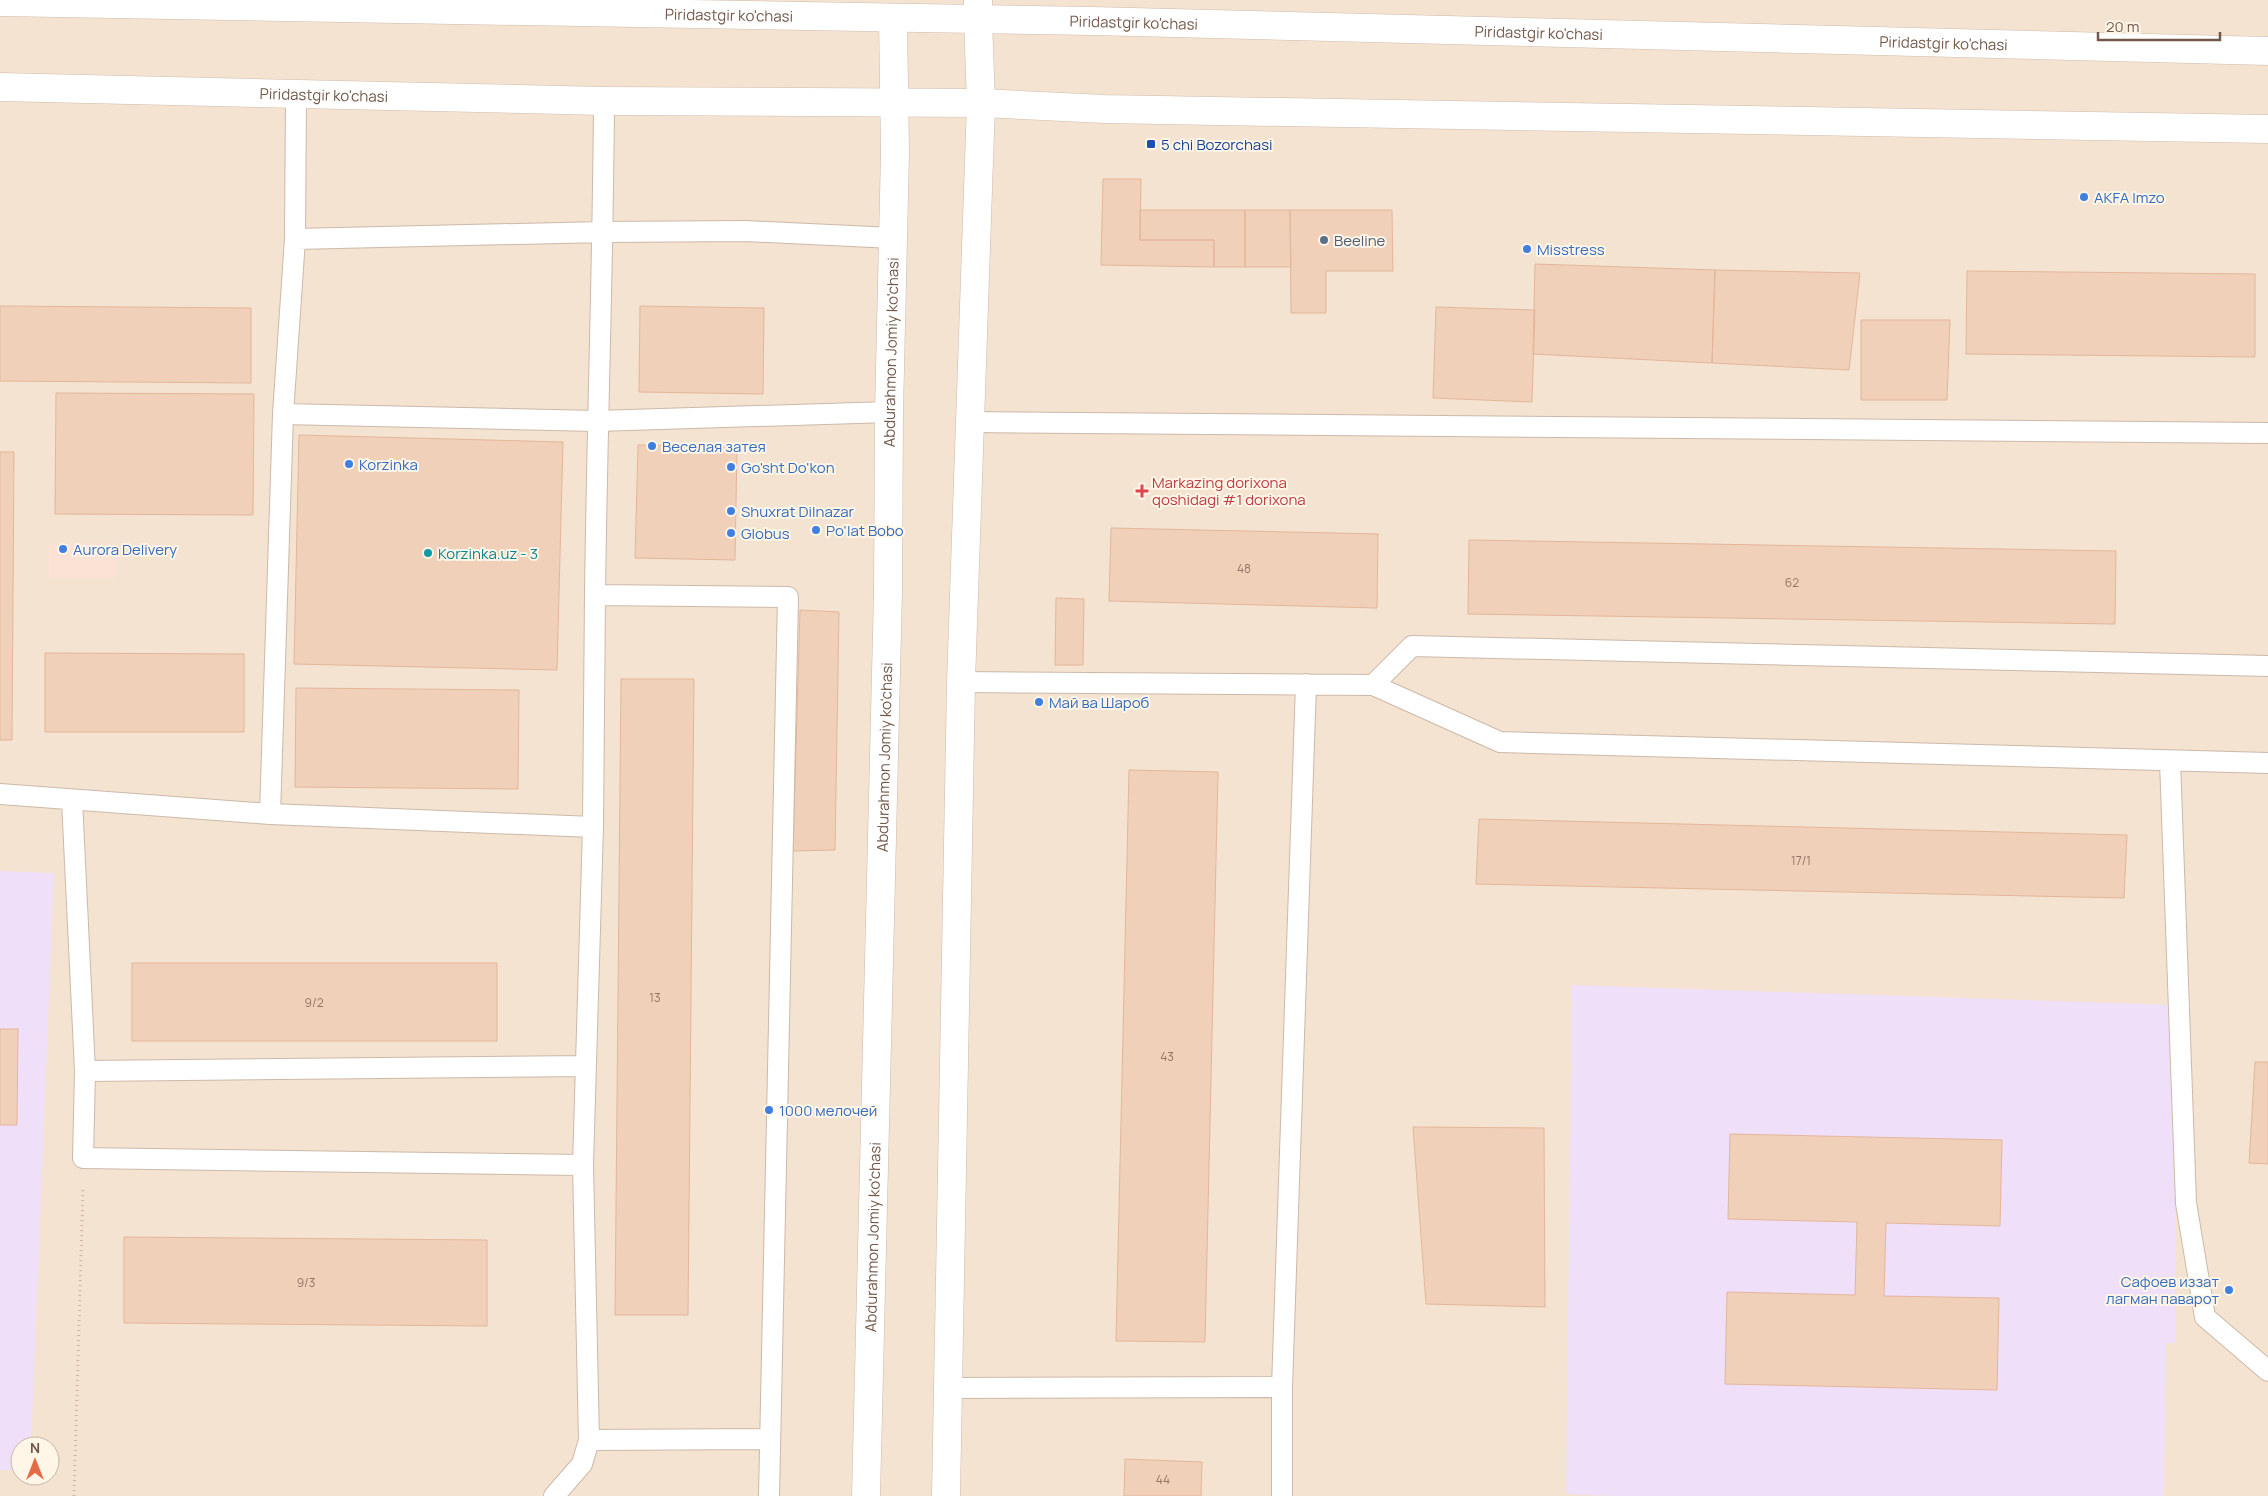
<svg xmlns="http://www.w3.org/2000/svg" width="2268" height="1496" font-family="Manrope,sans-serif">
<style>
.residential{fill:#f3e3d0;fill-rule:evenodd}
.commercial{fill:#fce1d5}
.education{fill:#efdff8}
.building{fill:#f1d0b9;stroke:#e3b69a}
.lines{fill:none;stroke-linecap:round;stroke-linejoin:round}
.service-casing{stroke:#cdb9a9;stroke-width:22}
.minor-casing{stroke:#cdb9a9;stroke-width:29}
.tertiary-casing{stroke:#cdb9a9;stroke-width:29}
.secondary-casing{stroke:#d2bba9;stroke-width:29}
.path{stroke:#d5b39d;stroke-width:3;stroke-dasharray:1 4;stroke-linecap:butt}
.service{stroke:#fff;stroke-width:20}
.minor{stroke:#fff;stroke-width:28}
.tertiary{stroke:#fff;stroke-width:28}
.secondary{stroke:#fff;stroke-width:28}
.transit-dot{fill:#1a4fb4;stroke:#fff6e7;stroke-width:2}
.shop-dot{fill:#3f7fe0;stroke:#fff6e7;stroke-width:2}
.service-dot{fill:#5c6f8a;stroke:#fff6e7;stroke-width:2}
.health-dot{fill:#e0444e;stroke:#fff6e7;stroke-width:2}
.culture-dot{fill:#0f9aa8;stroke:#fff6e7;stroke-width:2}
.labels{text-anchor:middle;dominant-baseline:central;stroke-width:4;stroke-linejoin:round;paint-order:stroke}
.number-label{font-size:12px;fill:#927665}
.street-label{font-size:15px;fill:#735849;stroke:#fff6e7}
.transit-label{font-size:15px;fill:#164399;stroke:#fff6e7;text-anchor:start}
.shop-label{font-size:15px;fill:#366cbe;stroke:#fff6e7;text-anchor:start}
.service-label{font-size:15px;fill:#4e5e75;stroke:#fff6e7;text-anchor:start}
.health-label{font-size:15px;fill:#be3a42;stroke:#fff6e7;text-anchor:start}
.culture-label{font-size:15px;fill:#0d838f;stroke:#fff6e7;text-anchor:start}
</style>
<rect width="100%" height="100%" fill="#fcf2e2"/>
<path class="residential" d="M0,0H2268V1496H0ZM20,1446H50V1476H20Z"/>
<path class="commercial" d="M115,543V578H49V544Z"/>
<path class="education" d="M0,871L54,873L31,1446H20V1470H0Z
M1572,985L2175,1005V1343H2166L2164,1496H1614L1566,1494Z"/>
<path class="building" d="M1103,179H1141L1140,240H1214V267L1101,265Z
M1140,210H1245V267H1214V240H1140Z
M1245,210H1290L1291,267H1245Z
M1290,210H1392L1393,271H1326V313H1291Z
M1535,264L1715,270L1712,363L1533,354Z
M1715,270L1860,273L1849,370L1712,363Z
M1967,271L2255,274V357L1966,354Z
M0,306L251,308V383L0,381Z
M640,306L764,308L763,394L639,392Z
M1436,307L1535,310L1532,402L1433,398Z
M1861,320H1950L1947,400H1861Z
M56,393L254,394L253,515L55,514Z
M299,435L563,442L557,670L294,664Z
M638,445L737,447L735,560L635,558Z
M0,452H14L12,740H0Z
M1111,528L1378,534L1377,608L1109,601Z
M1469,540L2116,551L2115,624L1468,614Z
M1056,598L1084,599L1083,665H1055Z
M800,610L839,612L835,850L793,851Z
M45,653L244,654V732H45Z
M621,679H694L688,1315H615Z
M296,688L519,690L518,789L295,787Z
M1129,770L1218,772L1205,1342L1116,1341Z
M1479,819L2127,835L2124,898L1476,884Z
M132,963H497V1041H132Z
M0,1029H18L17,1125H0Z
M2255,1062H2268V1164L2249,1163Z
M1413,1127L1544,1128L1545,1307L1426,1304Z
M1730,1134L2002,1140L2000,1226L1886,1223L1884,1296L1999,1298L1997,1390L1725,1384L1727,1292L1855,1295L1857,1222L1728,1219Z
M124,1237L487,1240V1326L124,1323Z
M1125,1459L1202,1462L1201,1496H1124Z"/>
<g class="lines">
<defs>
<path id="service" d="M295,239L603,232L745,231L893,238
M283,414L597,421L889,412
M971,422L2268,433
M595,595C597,430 603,265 604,101
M961,682L1373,685L1412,646L2268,666
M1373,685L1500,742L2268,763
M2170,761L2186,1203L2205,1317L2268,1371
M0,794L270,814L593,827
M72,800L85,1071L83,1158L583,1165
M270,814L283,414L295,239L296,95
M85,1071L586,1066
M948,1388L1282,1387
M554,1496L582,1464L589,1440
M769,1496L788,597L595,595L593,827L583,1165L589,1440L769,1439
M1282,1496V1387L1306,684"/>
<path id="minor" d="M978,0V19"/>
<g id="tertiary">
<path id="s1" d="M866,1496L888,591L889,412L895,153L893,18"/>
<path d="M946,1496L961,682L981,103L978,19"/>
</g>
<g id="secondary">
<path id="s2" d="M0,2L1092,21L2268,51"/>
<path id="s3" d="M0,87L604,101L981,103L1104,109L2268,129"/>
</g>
</defs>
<use href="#service" class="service-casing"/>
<use href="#minor" class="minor-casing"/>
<use href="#tertiary" class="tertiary-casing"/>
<use href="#secondary" class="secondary-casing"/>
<path class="path" d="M74,1496L83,1189"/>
<use href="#service" class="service"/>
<use href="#minor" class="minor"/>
<use href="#tertiary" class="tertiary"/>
<use href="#secondary" class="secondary"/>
</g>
<rect class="transit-dot" x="1146" y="139" width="10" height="10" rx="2.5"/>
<g class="shop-dot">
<circle cx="2084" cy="197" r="5"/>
<circle cx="1527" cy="249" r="5"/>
<circle cx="652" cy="446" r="5"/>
<circle cx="349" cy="464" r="5"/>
<circle cx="731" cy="467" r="5"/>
<circle cx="731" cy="511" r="5"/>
<circle cx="816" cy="530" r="5"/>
<circle cx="731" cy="533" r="5"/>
<circle cx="63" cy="549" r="5"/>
<circle cx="1039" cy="702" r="5"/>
<circle cx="769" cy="1110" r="5"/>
<circle cx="2229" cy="1290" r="5"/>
</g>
<circle class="service-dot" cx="1324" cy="240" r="5"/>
<path class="health-dot" d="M1139.5 483.5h5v5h5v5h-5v5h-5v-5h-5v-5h5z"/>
<circle class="culture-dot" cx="428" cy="553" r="5"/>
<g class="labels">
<g class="number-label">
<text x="1244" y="568">48</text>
<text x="1792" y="582">62</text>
<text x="1801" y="860">17/1</text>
<text x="655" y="997">13</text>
<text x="314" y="1002">9/2</text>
<text x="1167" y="1056">43</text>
<text x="306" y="1282">9/3</text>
<text x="1163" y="1479">44</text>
</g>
<g class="street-label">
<text stroke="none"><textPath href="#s2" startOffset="729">Piridastgir ko'chasi</textPath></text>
<text stroke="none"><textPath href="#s2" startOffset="1134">Piridastgir ko'chasi</textPath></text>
<text stroke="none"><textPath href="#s2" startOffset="1539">Piridastgir ko'chasi</textPath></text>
<text stroke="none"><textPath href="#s2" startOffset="1944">Piridastgir ko'chasi</textPath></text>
<text stroke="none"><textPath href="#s3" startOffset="324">Piridastgir ko'chasi</textPath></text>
<text stroke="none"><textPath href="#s1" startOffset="1144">Abdurahmon Jomiy ko'chasi</textPath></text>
<text stroke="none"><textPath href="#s1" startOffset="739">Abdurahmon Jomiy ko'chasi</textPath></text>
<text stroke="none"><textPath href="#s1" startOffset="259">Abdurahmon Jomiy ko'chasi</textPath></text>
</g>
<g class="transit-label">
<text x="1161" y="144">5 chi Bozorchasi</text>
</g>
<g class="shop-label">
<text x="2094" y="197">AKFA Imzo</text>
<text x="1537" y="249">Misstress</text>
<text x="662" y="446">Веселая затея</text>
<text x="359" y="464">Korzinka</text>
<text x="741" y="467">Go'sht Do'kon</text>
<text x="741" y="511">Shuxrat Dilnazar</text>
<text x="826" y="530">Po'lat Bobo</text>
<text x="741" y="533">Globus</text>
<text x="73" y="549">Aurora Delivery</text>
<text x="1049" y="702">Май ва Шароб</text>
<text x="779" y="1110">1000 мелочей</text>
<text x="2219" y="1281" text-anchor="end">Сафоев иззат<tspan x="2219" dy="17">лагман паварот</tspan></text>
</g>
<g class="service-label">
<text x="1334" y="240">Beeline</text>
</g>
<g class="health-label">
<text x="1152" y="482">Markazing dorixona<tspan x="1152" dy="17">qoshidagi #1 dorixona</tspan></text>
</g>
<g class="culture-label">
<text x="438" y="553">Korzinka.uz - 3</text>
</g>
</g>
<g transform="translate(35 1461)"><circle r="24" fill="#fff6e7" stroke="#c7b7a8"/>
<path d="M0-4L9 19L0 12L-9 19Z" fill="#e56b47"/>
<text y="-8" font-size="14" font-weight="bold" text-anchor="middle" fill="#735849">N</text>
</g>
<path d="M2098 32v8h122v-8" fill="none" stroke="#735849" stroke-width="2.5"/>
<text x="2106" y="32" font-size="15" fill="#735849" stroke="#fff6e7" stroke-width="4" paint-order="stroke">20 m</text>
</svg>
